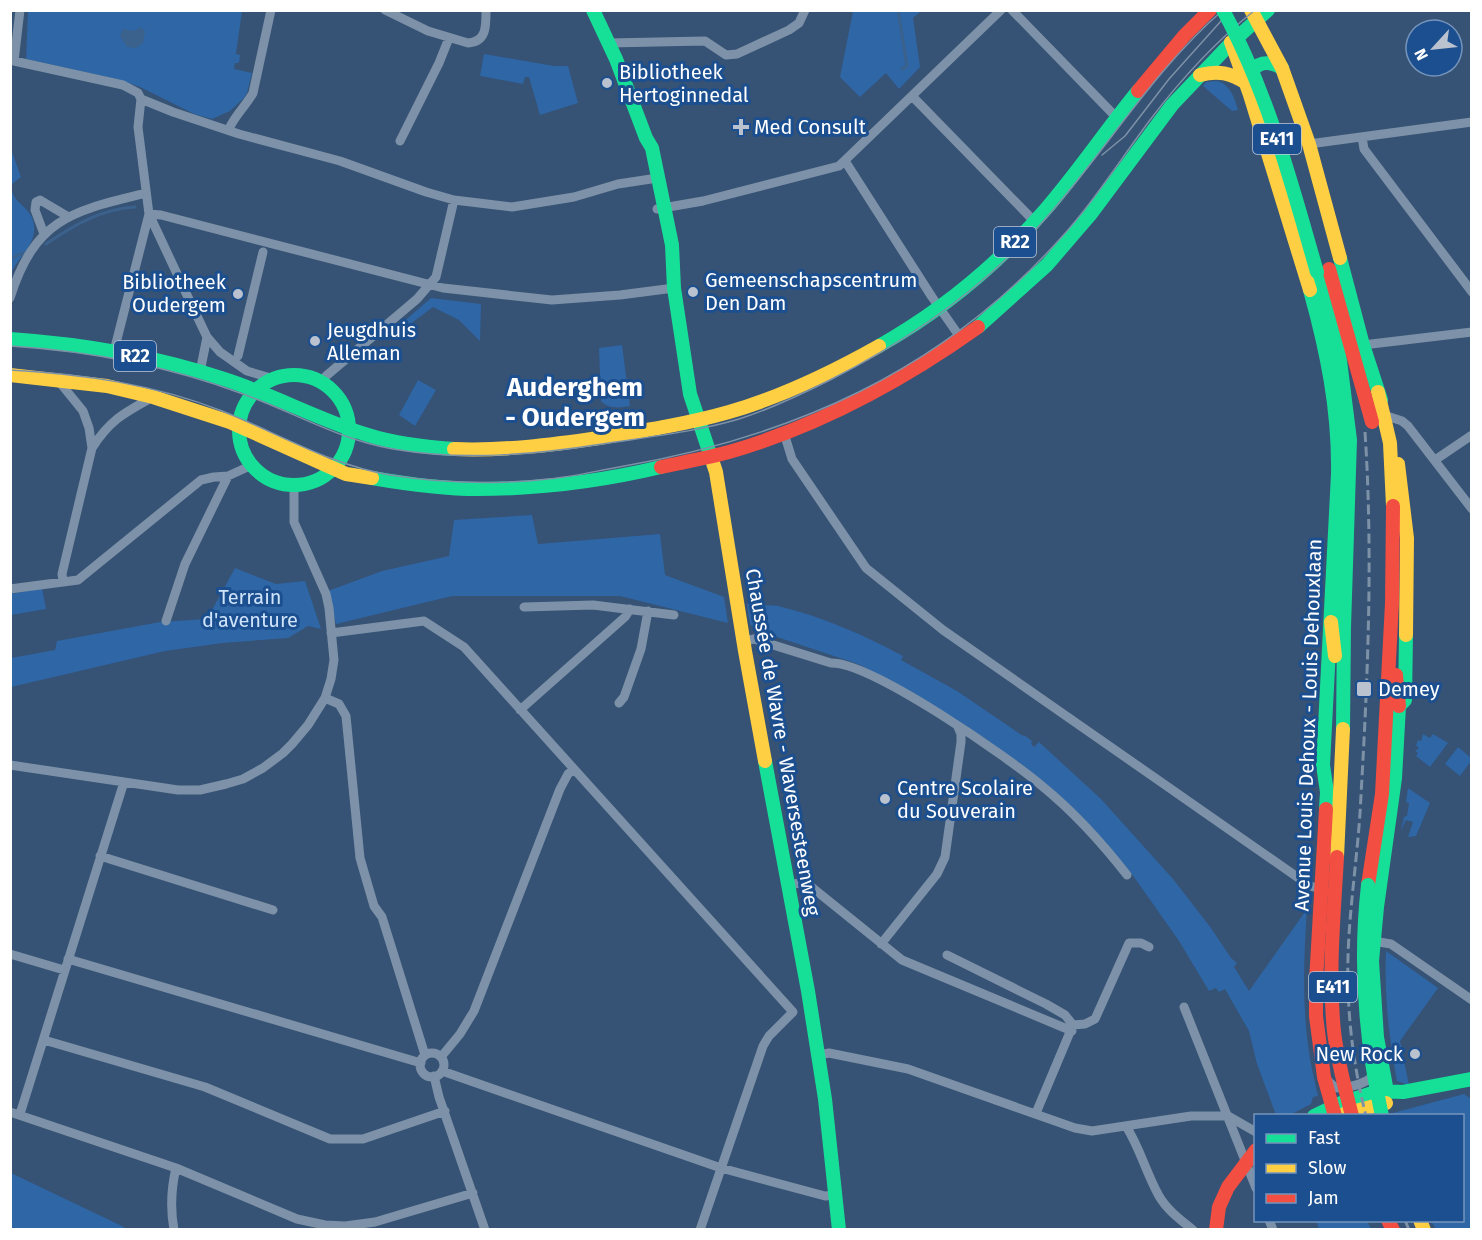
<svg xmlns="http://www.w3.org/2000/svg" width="1482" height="1240" font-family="'Fira Sans',sans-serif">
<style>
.green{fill:#2f66a5}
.water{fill:#3b618d}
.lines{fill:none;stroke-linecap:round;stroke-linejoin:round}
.stream{stroke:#3b618d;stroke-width:3}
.street{stroke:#7d92a8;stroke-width:9}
.fast{stroke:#16e098;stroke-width:14}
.slow{stroke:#ffcf43;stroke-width:14}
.jam{stroke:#f24e42;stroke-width:14}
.tram{stroke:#7e92a7;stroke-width:1.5}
.rail{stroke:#7e92a7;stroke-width:3;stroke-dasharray:10 4.5;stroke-linecap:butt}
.fast-bridge{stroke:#16e098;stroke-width:14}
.jam-bridge{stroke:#f24e42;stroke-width:14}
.poi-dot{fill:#b9c2ce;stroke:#1b4f8f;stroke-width:2}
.labels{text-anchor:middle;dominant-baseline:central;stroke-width:6;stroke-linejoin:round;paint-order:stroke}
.shield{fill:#1b4f8f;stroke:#bbcadd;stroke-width:1.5}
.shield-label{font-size:18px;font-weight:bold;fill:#fff}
.poi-label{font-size:20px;fill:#fff;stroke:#1b4f8f;text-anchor:start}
.park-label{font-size:20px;fill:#cfe3fa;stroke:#1b4f8f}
.street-label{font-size:20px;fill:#fff;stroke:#1b4f8f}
.district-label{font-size:26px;font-weight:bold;fill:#fff;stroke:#1b4f8f}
</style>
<rect width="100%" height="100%" fill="#365274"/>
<path class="green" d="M28,11H242L236,54L240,55L239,63H235L234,69L252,73L247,93L244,98L230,111L212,119L194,114L140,87L120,80L26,59Z
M853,11H921L913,18L920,67L899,89L886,73L860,97L840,77Z
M484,54L554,66H568L578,103L540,115L529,77H525L523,84L480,76Z
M1217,81C1230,84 1235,99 1238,110L1232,111L1203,86L1206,82Z
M11,149L21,177L12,184C8,206 41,206 33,237C29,251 16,261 11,273Z
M431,298L481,304L480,341L459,320L433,307L405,328L401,324Z
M622,345L630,406C620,408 608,409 601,401L599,348Z
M418,380L436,390L415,426L399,415Z
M532,515L538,544L660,534L665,575L724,597L728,623L620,596H452L336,624L328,591L382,571L449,556L454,520Z
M235,568L276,584L305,581L321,629L308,626L288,638L223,643L165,651L11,687V658L55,650L57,641L160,622L207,619Z
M42,588L46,609L11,615V594Z
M751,603C760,607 769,604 778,606C821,616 864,635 903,656L901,660L957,691L1023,736L1024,735L1032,741L1031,744L1034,747L1039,742L1101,799L1173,879L1211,928L1231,958L1237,963L1234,967L1249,991L1307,909C1304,954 1302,1000 1308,1045C1310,1062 1314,1079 1318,1096L1313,1097L1311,1104L1290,1115H1276L1257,1064L1249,1031L1225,989L1219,992L1216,988L1209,991L1179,941L1134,877L1108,846L1057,796L900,686L858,664L756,630L750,624L747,604Z
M1423,734L1430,738L1433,734L1448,743L1430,767L1416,756L1418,753L1415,751L1419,748L1416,745L1418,740L1421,741Z
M1458,747L1471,758V761L1460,776L1445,764Z
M1408,788L1430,803L1416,836L1408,837L1413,822L1406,820L1401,830L1404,817L1407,816L1409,803L1406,802Z
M1386,951L1438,988L1400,1041L1409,1085L1397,1081C1389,1038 1384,995 1386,951Z
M1464,1094L1471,1099V1229H1436L1431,1221L1462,1220V1116H1390L1389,1114Z
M11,1173L124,1227V1229H11Z
M1316,1221H1367L1371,1229H1319Z"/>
<path class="water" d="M141,27L145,31L143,43L136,48L127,47L120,36L122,31L124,29L134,31Z"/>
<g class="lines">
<path class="stream" d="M898,10L907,66L902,69
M46,244C74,225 101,209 135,207
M10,259L25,252"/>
<path class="street" d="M20,10L14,61L123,85L138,93L141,99L173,112L239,134L340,161L426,192L454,200L512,207L574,197L618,184L651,179
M385,10L428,31L468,43C487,42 486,25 486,10
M1012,10L1117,118
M609,43L705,41L726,55L737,54L789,30L799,23L805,10
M912,96L1034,221
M141,99L138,127L149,214L186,293L207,337L220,352L247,371L274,379
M229,129C235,115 246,106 253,93L271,10
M1362,137L1364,149L1472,292
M400,141L439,63L449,38
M1309,144L1472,122
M845,161L932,297L962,340
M657,209L703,201L839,166L1001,10
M149,214L161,215L443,288L552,300L620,295L674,288
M44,234L35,210L36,202L40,200L67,216
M10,298C35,218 73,211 146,193
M1363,345L1472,332
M114,351L149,214
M238,356L263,252
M200,372L207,337
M57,379L83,411L89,428L92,448
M322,383L326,376L417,299L436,277L454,200
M1387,416L1402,421L1408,426L1472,509
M784,433L792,459L866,568L943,630L1310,886L1322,889
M1435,460L1472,435
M63,581L62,574L92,448C110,420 124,413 153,397
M10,589L78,580L201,480L214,477L228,476L252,465
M524,607L593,605L674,615
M166,621L185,564L228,476
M331,633L424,621L464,647L793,1012
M745,641L754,639L831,663C871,662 1008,757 1042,786C1074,812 1102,843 1127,875
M325,698L339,704L346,716L360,858L374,906L382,917L425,1055
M619,703L624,697L641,649L648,611
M520,710L625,617L630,609
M10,765L178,790H200L226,784L243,779L263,768L283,753L292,744L308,725L325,698L331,679L334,660L329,608L326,594L294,522V485
M100,856L273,910
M788,885L800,883L809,885L902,960L1072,1031
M1373,941L1391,944L1472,1000
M881,944L937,874L945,857L961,742V734L958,727
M10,954L64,970
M947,955L1046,1004L1065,1015L1073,1025L1036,1113
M68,959L421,1063
M1184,1007L1256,1188
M1073,1025L1085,1024L1095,1019L1129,943H1141L1149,947
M44,1040L205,1087L330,1139H363L445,1111
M420 1065a12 12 0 1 1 24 0a12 12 0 1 1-24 0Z
M819,1055L829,1053L908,1069L1075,1128L1092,1131L1191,1116H1228L1256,1132
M441,1057L460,1034L474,1011L560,789L568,774L574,769
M442,1071L721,1168L825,1196L836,1195
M434,1076L439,1097L485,1230
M1326,1079L1336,1088C1350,1088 1363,1085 1375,1075
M10,1112L176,1168L297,1219L325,1225L345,1226L375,1222L473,1193
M20,1114L124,782
M1126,1126C1140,1148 1146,1173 1159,1196C1167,1210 1181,1220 1193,1230
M1269,1220L1273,1230
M174,1230C170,1208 171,1189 176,1168
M700,1230L763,1046L769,1036L793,1012"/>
<path class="fast" d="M593,10L616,59L646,138L652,148L672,245L674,288L690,394L711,457
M1248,77C1257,61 1267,60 1282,68
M1340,258L1363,345L1381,400
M1317,272L1339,353L1350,440L1344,627L1343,729
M1310,290C1327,351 1339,410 1338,474L1323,765L1327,792L1326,809
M978,327L1047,265L1090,215L1172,105L1231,43L1268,10
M10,339C83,344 155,356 224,379C274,395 319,420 368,435C396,444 425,447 454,449
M879,346C941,311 998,264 1045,210C1078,172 1106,130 1138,91
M239 430a55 55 0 1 1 110 0a55 55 0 1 1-110 0Z
M372,478C407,484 442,489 478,489C539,489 602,481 661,467
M1332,599L1338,566
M765,761L808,991L825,1099L839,1230
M1379,1104L1387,1092L1377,1037L1372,961L1377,907L1395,778L1399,706L1405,700L1406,635
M1314,1116L1341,1103L1379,1091L1403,1092L1472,1079"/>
<path class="slow" d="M1251,10L1282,68L1309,144L1340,258
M1231,42L1250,95L1310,290
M1200,75C1218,70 1231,73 1246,83
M10,375L107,386L153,397L230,422L346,474L372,478
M1378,392L1390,443L1393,506
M454,449C502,451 551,445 599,438C642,431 687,424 729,412C781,397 831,373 879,346
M711,457L716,472L745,651L765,761
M1398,464L1407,538L1406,635
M1331,622L1335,656
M1337,857L1343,729
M1344,1114L1386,1103
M1420,1220L1424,1230"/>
<path class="jam" d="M1138,91L1184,36L1210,10
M1329,269L1372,422
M661,467C684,462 707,458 729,452C819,426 902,381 978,327
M1396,675L1399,706
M1326,809L1316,981V1016L1324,1077L1335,1116
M1368,885L1382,794L1392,603L1393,506
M1388,1220L1393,1230
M1216,1230L1219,1207L1228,1187L1256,1150"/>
<path class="tram" d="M1102,155L1125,136L1169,79L1221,21
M10,346C90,351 168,366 243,394C293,412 340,440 393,449C463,461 532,455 602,444C648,437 695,432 739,419C771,409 800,395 830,380C907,341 978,292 1037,228C1102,158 1150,73 1223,10
M10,370C82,374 154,384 222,411C278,433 330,465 390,475C441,483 496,485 548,479C572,477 596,471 619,467C792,437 940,372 1059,240C1093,203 1120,160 1150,120C1181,79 1215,42 1255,10"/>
<path class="rail" d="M1365,432C1373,553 1368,674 1361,795C1359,842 1352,888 1349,935C1345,996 1351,1057 1366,1116
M1405,1220L1409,1230"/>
<path class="fast-bridge" d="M1223,10C1268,93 1291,182 1317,272
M1368,885C1359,964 1365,1039 1382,1116"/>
<path class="jam-bridge" d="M1337,857C1334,914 1328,973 1334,1031C1337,1060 1345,1088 1352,1116"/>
</g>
<g class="poi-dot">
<circle cx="607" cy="83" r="6"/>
<path d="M738 118h6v6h6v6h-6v6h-6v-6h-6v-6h6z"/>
<circle cx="693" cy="292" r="6"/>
<circle cx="238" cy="294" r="6"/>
<circle cx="315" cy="341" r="6"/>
<rect x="1356" y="681" width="16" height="16" rx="3"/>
<circle cx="885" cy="799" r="6"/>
<circle cx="1415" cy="1054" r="6"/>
</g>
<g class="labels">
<g class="shield">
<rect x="1253" y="124" width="48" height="30" rx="4.5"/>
<rect x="994" y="227" width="42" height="30" rx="4.5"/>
<rect x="114" y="341" width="42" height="30" rx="4.5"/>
<rect x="1309" y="972" width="48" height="30" rx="4.5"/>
</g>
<g class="shield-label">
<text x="1277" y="139">E411</text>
<text x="1015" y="242">R22</text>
<text x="135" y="356">R22</text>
<text x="1333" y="987">E411</text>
</g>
<g class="poi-label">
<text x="619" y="72">Bibliotheek<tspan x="619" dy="23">Hertoginnedal</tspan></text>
<text x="754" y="127">Med Consult</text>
<text x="705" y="280">Gemeenschapscentrum<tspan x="705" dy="23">Den Dam</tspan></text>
<text x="226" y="282" text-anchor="end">Bibliotheek<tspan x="226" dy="23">Oudergem</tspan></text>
<text x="327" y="330">Jeugdhuis<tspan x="327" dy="23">Alleman</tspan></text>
<text x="1378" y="689">Demey</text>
<text x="897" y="788">Centre Scolaire<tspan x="897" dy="23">du Souverain</tspan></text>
<text x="1403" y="1054" text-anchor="end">New Rock</text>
</g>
<g class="park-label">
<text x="250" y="597">Terrain<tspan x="250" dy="23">d'aventure</tspan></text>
</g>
<g class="street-label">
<text transform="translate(1308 725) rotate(-88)">Avenue Louis Dehoux - Louis Dehouxlaan</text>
<text transform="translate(783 742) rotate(80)">Chaussée de Wavre - Waversesteenweg</text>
</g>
<g class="district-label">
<text x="575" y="387">Auderghem<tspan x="575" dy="30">- Oudergem</tspan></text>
</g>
</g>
<rect width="1482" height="1240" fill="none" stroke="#ffffff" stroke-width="24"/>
<rect x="1254" y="1114" width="210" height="108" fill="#1b4f8f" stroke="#7695bc" stroke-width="1.5"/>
<rect x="1266" y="1134" width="30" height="9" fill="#16e098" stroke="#7695bc" stroke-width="1.5"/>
<text x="1308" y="1144" font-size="18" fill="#ffffff">Fast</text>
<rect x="1266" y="1164" width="30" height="9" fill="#ffcf43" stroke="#7695bc" stroke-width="1.5"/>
<text x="1308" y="1174" font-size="18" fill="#ffffff">Slow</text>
<rect x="1266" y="1194" width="30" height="9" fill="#f24e42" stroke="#7695bc" stroke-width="1.5"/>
<text x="1308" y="1204" font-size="18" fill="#ffffff">Jam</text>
<g transform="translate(1434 48) rotate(243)"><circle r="28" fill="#1b4f8f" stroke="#7695bc" stroke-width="1.5"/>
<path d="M0-4.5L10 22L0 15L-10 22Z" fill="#b9c2ce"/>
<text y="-9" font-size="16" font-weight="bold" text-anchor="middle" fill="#ffffff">N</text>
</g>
</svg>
